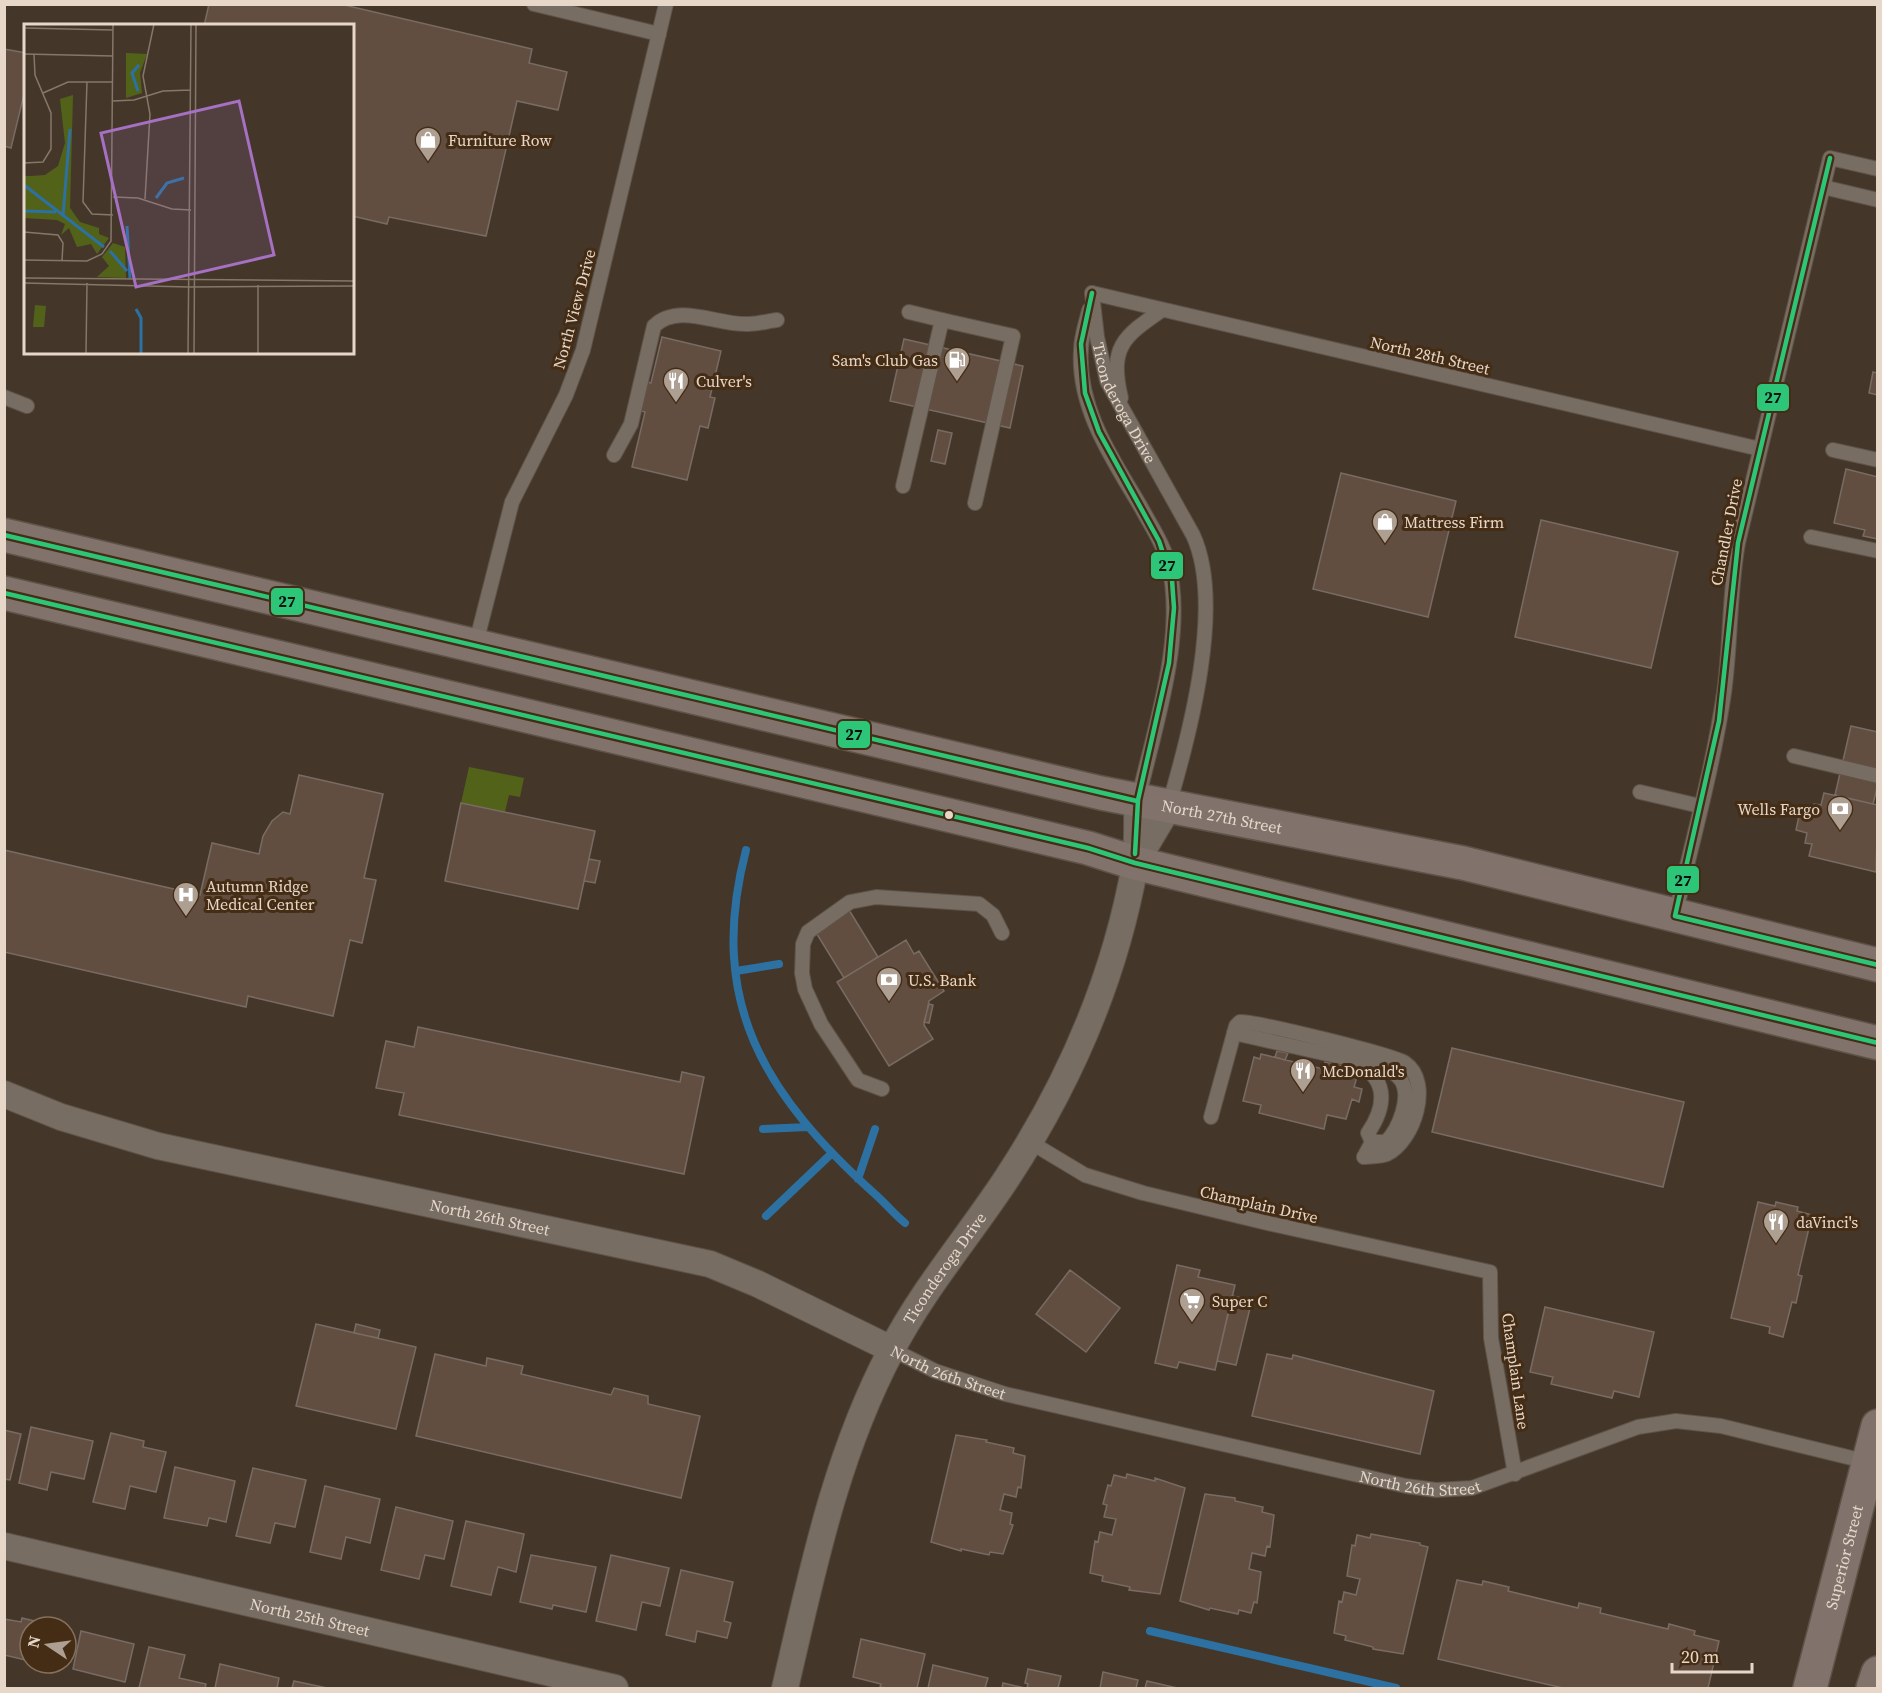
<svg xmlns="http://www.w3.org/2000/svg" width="1882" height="1693" font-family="'Source Serif 4',serif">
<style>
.green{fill:#526319}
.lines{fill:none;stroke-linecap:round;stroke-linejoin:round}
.stream{stroke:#2c71a1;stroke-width:8}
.building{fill:#624e41;stroke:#786b63;stroke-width:1.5}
.lane-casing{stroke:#5e5347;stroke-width:16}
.street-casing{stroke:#5e5347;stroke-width:28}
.primary-casing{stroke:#5e5347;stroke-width:36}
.lane{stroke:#776d63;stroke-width:14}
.street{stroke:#776d63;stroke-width:26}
.primary{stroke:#81736c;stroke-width:33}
.bus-1-casing{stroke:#442c15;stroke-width:9}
.bus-1{stroke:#2dc577;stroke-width:4.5}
.bus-dot{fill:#e6d7c9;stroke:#442c15;stroke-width:2}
.labels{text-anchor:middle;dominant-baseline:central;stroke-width:6;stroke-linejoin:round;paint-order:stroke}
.poi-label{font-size:16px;fill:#e6d7c9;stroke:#442c15;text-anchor:start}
.street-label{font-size:16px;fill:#e6d7c9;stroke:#442c15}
.inset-river{fill:none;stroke:#2c71a1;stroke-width:3}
.inset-road{fill:none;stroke:#85776a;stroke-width:1.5}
.view{fill:#a670c3;fill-opacity:0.15;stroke:#a670c3;stroke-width:3}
.inset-edge{fill:none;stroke:#e6d7c9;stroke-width:3}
.line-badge{stroke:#442c15;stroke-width:2}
.pale-badge-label{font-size:16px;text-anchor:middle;font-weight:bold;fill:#111}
</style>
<rect width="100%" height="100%" fill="#44372a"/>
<path class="green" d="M469,767L524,778L520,797L509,795L505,812L461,803Z"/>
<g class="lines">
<path class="stream" d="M746,850C706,1003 765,1095 876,1195C886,1204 895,1215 905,1223
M736,971L779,964
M763,1129L807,1127
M858,1179L875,1129
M766,1216L831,1154
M1150,1631L1396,1688"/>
</g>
<path class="building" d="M209,4H340L532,49L529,63L567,72L558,110L517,101L486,236L389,217L387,224L352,216V26H204Z
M4,49L26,53V86L11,148L4,146Z
M662,337L721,351L710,397L715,398L708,428L700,426L687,480L632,467L645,412L637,410L644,381L651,383Z
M904,339L1023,366L1010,428L890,401Z
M1873,372L1878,373V395L1869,393Z
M938,430L952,433L945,464L931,461Z
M1846,469L1878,477V539L1863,536L1865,530L1834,523Z
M1341,473L1456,501L1428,617L1313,589Z
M1541,520L1678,552L1651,668L1515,637Z
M1851,726L1878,732V784L1873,804L1835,795Z
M299,775L383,794L364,878L376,880L362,943L350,940L333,1016L248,996L246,1007L4,952V850L200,895L212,843L259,854L263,836L272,821L283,812L290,814Z
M1824,793L1878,805L1876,872L1809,856L1812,844L1805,843L1807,833L1796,830L1800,811L1811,813L1814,804L1821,805Z
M461,803L595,831L578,909L445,881Z
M589,859L600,861L595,883L584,881Z
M849,910L878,957L844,978L815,931Z
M906,940L914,954L919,951L944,991L929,1001L924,1025L933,1039L889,1066L837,982Z
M929,1004L933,1005L929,1023L924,1022Z
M418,1027L680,1082L682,1072L704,1077L684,1174L399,1115L404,1093L376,1088L386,1041L414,1047Z
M1452,1048L1684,1102L1663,1187L1432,1132Z
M1277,1051L1288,1053L1285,1060L1275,1057Z
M1261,1054L1357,1077L1354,1087L1362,1089L1359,1102L1352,1099L1346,1119L1327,1115L1324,1129L1259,1113L1261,1105L1243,1101L1254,1057L1260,1059Z
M1325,1062L1341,1065L1339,1072L1324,1069Z
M1758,1202L1775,1206L1776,1202L1798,1207L1797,1211L1812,1215L1798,1275L1802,1276L1796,1303L1792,1302L1783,1337L1769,1333L1770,1327L1731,1318Z
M1177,1265L1200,1270L1198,1277L1235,1285L1215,1370L1179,1362L1177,1368L1155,1363Z
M1070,1270L1120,1308L1086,1352L1036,1314Z
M1232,1296L1252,1300L1236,1365L1217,1361Z
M1545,1307L1654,1332L1639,1397L1614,1391L1612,1398L1551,1384L1553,1377L1530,1372Z
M316,1324L416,1347L396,1429L296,1406Z
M356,1324L380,1330L378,1338L354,1333Z
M435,1354L486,1366L487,1358L523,1366L521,1374L611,1395L614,1388L648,1396V1404L700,1416L681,1498L416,1436Z
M1267,1354L1292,1359L1293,1355L1434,1391L1420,1454L1252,1416Z
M31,1427L93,1441L84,1479L51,1472L47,1490L19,1483Z
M4,1430L21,1434L10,1480L4,1479Z
M111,1433L144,1441L143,1447L166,1452L156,1492L130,1486L125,1509L93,1502Z
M956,1435L987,1440L986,1442L1014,1448L1013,1453L1025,1456L1021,1488L1018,1487L1016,1497L1004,1494L1000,1510L1012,1513L1010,1524L1013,1525L1003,1554L990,1552L989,1555L961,1549V1551L931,1542Z
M175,1467L235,1481L226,1522L209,1518L207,1526L164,1518Z
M253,1468L306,1480L295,1527L275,1523L270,1543L236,1536Z
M1127,1474L1155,1481V1478L1185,1488L1160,1594L1129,1590L1130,1587L1102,1581L1103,1576L1090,1573L1095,1541L1098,1542L1100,1532L1112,1535L1116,1519L1104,1517L1107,1505L1103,1504L1108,1485L1111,1486L1114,1475L1126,1478Z
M325,1486L380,1499L370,1543L346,1537L341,1559L310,1552Z
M1205,1494L1235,1498V1501L1263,1507L1262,1512L1274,1515L1270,1547L1267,1546L1265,1556L1252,1553L1249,1569L1261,1572L1257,1603L1254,1602L1251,1613L1239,1610L1238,1614L1210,1608L1209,1610L1180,1601Z
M396,1507L453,1521L444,1559L425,1555L419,1579L381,1570Z
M466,1521L524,1534L516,1572L498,1567L491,1595L451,1586Z
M1371,1534L1420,1543V1545L1428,1547L1403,1654L1373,1649V1647L1345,1640L1346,1636L1334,1633L1339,1601L1342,1602L1344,1592L1356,1595L1360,1579L1347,1576L1352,1545L1355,1546L1357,1535L1370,1538Z
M531,1555L596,1567L586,1612L553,1605L552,1609L520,1602Z
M611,1555L669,1568L660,1606L642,1602L636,1630L596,1621Z
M681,1570L733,1582L724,1621L731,1623L727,1638L697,1631L695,1642L666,1635Z
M1457,1580L1482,1585L1483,1581L1509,1587L1508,1591L1578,1608L1579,1603L1601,1608L1600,1613L1668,1629L1669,1624L1695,1631L1694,1635L1719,1641L1708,1688H1563L1438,1659Z
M22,1618L35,1621L34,1625L42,1627H30V1661L4,1655V1619L21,1622Z
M81,1631L134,1644L125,1682L73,1669Z
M861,1639L925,1654L917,1688H886L880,1687L881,1684L853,1677Z
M149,1647L185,1655L179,1678L206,1684L205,1688H139Z
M220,1664L279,1678L277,1688H215Z
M933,1665L988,1678L985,1688H928Z
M1028,1669L1061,1676L1058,1688H1027L1028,1684L1025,1683Z
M1103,1672L1138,1680L1136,1688H1100Z
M294,1681L327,1688H292Z
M1147,1681L1177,1688H1145Z
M1003,1683L1025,1688H1002Z"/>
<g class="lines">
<defs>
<g id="lane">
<path d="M534,4L659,34"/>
<path d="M1823,187L1878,200"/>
<path d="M1092,293L1760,449"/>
<path id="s1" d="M1092,293L1097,337L1107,381L1193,535C1225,604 1189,737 1168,808"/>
<path d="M1089,310C1086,323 1081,337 1081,350C1077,409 1114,461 1142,509C1151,526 1163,543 1168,562C1187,634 1154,729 1138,800"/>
<path d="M942,320L1013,336L975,503"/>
<path d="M4,397L27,406"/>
<path d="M1121,398C1109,347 1123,337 1162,310"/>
<path d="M1833,450L1878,460"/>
<path d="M614,455L631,424L654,326C679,302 718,326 749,324C758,324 768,321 777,320"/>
<path d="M903,486L942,320L909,312"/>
<path d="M1811,537L1878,551"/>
<path d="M475,647L512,502L566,395L583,350L666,4"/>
<path d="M1794,756L1878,776"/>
<path d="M1640,792L1700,806"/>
<path d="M1675,916C1692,842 1713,768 1724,693C1731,643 1729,593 1738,543L1830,158L1878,169"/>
<path d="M1234,1033L1381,1066C1389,1070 1396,1073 1401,1080C1412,1097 1399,1129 1386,1142H1372L1364,1157"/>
<path d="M1360,1064C1389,1082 1385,1108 1368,1133L1372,1142"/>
<path d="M882,1089L858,1080L821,1024L805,989L802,973L803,944L808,932L850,902L876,897L979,904L993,915L1002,933"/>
<path d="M1211,1117L1236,1026L1240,1022C1255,1021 1393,1055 1405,1063C1433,1082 1414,1141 1387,1154C1380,1157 1371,1156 1364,1157"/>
<path d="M1030,1142L1085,1175L1143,1193L1263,1222L1490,1272L1491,1338L1515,1474"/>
<path id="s2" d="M891,1349L935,1371L1005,1394L1406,1486L1436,1490L1472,1488L1638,1427L1676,1421L1721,1426L1868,1462"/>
</g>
<g id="street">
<path d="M1137,860L1168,808"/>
<path id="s3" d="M4,1094L61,1117L158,1146L710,1264L758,1284L891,1349"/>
<path id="s4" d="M4,1546L615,1688"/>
<path id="s5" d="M785,1688C812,1573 835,1457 891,1351C923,1289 969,1236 1007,1178C1070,1082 1115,977 1135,865C1138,844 1137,822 1137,801"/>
</g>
<g id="primary">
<path id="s6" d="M4,535L1101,793L1463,863L1878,965"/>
<path d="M4,593L1088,848L1135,863L1878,1043"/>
<path id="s7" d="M1810,1688L1878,1426"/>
<path d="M1873,1688L1878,1673"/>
</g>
</defs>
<use href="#lane" class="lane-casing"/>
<use href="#street" class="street-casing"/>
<use href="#primary" class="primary-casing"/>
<use href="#lane" class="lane"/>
<use href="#street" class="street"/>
<use href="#primary" class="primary"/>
<defs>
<path id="bus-1" d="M1830,158L1738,543L1719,721L1675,916L1878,965
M1092,293L1081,344L1085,393L1099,432L1159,541L1172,580L1174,608L1169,663L1138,800L1135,854
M4,535L1137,801
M4,593L1088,848L1135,863L1878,1043"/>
</defs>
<use href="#bus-1" class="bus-1-casing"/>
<use href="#bus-1" class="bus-1"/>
</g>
<defs>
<symbol id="shop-pin" viewBox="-11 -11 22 30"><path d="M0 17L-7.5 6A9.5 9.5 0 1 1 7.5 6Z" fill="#ad9f91" stroke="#442c15"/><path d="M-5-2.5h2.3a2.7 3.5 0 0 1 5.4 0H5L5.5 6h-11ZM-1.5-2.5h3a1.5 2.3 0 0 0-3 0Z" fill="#fff"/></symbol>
<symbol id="fuel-pin" viewBox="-11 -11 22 30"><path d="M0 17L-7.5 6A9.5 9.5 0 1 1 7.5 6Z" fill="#ad9f91" stroke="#442c15"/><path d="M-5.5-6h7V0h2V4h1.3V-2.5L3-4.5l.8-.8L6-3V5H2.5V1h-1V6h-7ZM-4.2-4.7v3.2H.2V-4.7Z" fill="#fff"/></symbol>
<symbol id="restaurant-pin" viewBox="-11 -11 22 30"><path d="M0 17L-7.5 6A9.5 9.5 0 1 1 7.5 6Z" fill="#ad9f91" stroke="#442c15"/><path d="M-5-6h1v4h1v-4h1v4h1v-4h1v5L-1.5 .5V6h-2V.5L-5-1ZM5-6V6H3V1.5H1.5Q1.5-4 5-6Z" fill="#fff"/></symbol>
<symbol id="bank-pin" viewBox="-11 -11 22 30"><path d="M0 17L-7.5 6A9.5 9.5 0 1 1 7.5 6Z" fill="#ad9f91" stroke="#442c15"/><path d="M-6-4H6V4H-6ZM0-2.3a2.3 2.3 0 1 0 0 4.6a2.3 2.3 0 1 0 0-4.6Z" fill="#fff"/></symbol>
<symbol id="hospital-pin" viewBox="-11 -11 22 30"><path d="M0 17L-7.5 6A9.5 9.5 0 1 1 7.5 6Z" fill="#ad9f91" stroke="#442c15"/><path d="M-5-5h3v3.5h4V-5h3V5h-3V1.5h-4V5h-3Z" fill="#fff"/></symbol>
<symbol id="supermarket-pin" viewBox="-11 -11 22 30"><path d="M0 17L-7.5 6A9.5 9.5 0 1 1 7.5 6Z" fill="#ad9f91" stroke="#442c15"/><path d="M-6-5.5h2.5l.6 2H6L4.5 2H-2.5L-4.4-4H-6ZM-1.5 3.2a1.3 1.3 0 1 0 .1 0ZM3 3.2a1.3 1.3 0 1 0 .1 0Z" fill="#fff"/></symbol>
</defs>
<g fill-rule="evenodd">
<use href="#shop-pin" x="413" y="125" width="30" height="40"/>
<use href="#fuel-pin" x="942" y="345" width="30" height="40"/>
<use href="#restaurant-pin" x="661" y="366" width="30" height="40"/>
<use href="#shop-pin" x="1370" y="507" width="30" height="40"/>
<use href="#bank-pin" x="1825" y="794" width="30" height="40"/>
<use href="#hospital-pin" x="171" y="880" width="30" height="40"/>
<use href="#bank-pin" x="874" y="965" width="30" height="40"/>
<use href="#restaurant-pin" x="1288" y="1056" width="30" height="40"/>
<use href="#restaurant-pin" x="1761" y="1207" width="30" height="40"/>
<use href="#supermarket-pin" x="1177" y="1286" width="30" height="40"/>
</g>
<circle class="bus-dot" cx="949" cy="815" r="5"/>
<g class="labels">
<g class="poi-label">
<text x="448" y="140">Furniture Row</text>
<text x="938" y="360" text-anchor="end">Sam's Club Gas</text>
<text x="696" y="381">Culver's</text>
<text x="1404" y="522">Mattress Firm</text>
<text x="1820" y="809" text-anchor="end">Wells Fargo</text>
<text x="206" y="886">Autumn Ridge<tspan x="206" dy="18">Medical Center</tspan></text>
<text x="908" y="980">U.S. Bank</text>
<text x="1322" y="1071">McDonald's</text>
<text x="1796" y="1222">daVinci's</text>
<text x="1212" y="1301">Super C</text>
</g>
<g class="street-label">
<text transform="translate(574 309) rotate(-75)">North View Drive</text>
<text transform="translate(1430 355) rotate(13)">North 28th Street</text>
<text stroke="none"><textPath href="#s1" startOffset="116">Ticonderoga Drive</textPath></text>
<text transform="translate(1726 532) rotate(-79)">Chandler Drive</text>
<text stroke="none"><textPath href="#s6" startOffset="1250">North 27th Street</textPath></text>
<text transform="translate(1259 1204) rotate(13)">Champlain Drive</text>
<text stroke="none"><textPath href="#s3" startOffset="502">North 26th Street</textPath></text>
<text stroke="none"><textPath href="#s5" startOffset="453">Ticonderoga Drive</textPath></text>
<text stroke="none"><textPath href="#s2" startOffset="62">North 26th Street</textPath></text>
<text transform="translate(1516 1371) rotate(82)">Champlain Lane</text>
<text stroke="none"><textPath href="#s2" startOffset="548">North 26th Street</textPath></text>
<text stroke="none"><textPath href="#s7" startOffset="135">Superior Street</textPath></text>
<text stroke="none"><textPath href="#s4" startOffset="314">North 25th Street</textPath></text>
</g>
</g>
<g transform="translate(24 24)">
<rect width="330" height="330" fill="#44372a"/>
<path d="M102,29L123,30L116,49L118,69L102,74ZM49,71L46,184L56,198L75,204V210L85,214L73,230L67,220L53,223L45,204L37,211L41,200L33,196L0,194V141V152H7L21,151L34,142L41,119L36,75ZM89,219L101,223L102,254L73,253L85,242L78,233ZM11,281L22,282L20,303H9Z" fill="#526319"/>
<path class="inset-river" d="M114,67L108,49L115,41M0,161L80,223M132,174L143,159L160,154M0,187L32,188M39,192L46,105M103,202L106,254M86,227L103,247M112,285L117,294V330"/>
<path class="inset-road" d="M0,4L89,6M0,30L89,32M63,58L59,178L68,190L89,191M19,69L44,58H89M89,77L110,76L139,67L167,66M0,139L19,138L27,125V89L11,51L10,30M89,173L114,174L148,185L167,186M121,175L126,90L119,52L130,0M0,208L34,211L39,219L38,237M0,236L63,237L78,230L87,217L89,0M0,254L330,257M0,259L165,263L330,262M62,330L63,259M164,330L167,0M170,330L172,0M234,330V261"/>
<path class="view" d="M215,77L250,231L112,263L77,109Z"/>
<rect width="330" height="330" class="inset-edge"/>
</g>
<g class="line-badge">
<rect x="1756" y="383" width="34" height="29" rx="6" fill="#2dc577"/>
<rect x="1150" y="551" width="34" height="29" rx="6" fill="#2dc577"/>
<rect x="270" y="587" width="34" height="29" rx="6" fill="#2dc577"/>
<rect x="837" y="720" width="34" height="29" rx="6" fill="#2dc577"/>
<rect x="1666" y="865" width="34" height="29" rx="6" fill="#2dc577"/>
</g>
<g class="pale-badge-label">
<text x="1773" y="403">27</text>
<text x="1167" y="571">27</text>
<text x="287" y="607">27</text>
<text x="854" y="740">27</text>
<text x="1683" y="886">27</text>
</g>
<rect width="1882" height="1693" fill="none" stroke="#e6d7c9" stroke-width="12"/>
<g transform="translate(48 1645) rotate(283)"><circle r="28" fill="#442c15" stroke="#85705d" stroke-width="1.5"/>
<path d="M0-4.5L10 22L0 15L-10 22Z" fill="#ad9f91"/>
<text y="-9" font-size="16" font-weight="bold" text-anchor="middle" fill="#e6d7c9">N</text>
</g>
<path d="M1672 1663v9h80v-9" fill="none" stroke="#e6d7c9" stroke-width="3"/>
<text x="1681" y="1663" font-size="18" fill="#e6d7c9" stroke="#442c15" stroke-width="4.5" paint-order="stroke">20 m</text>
</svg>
